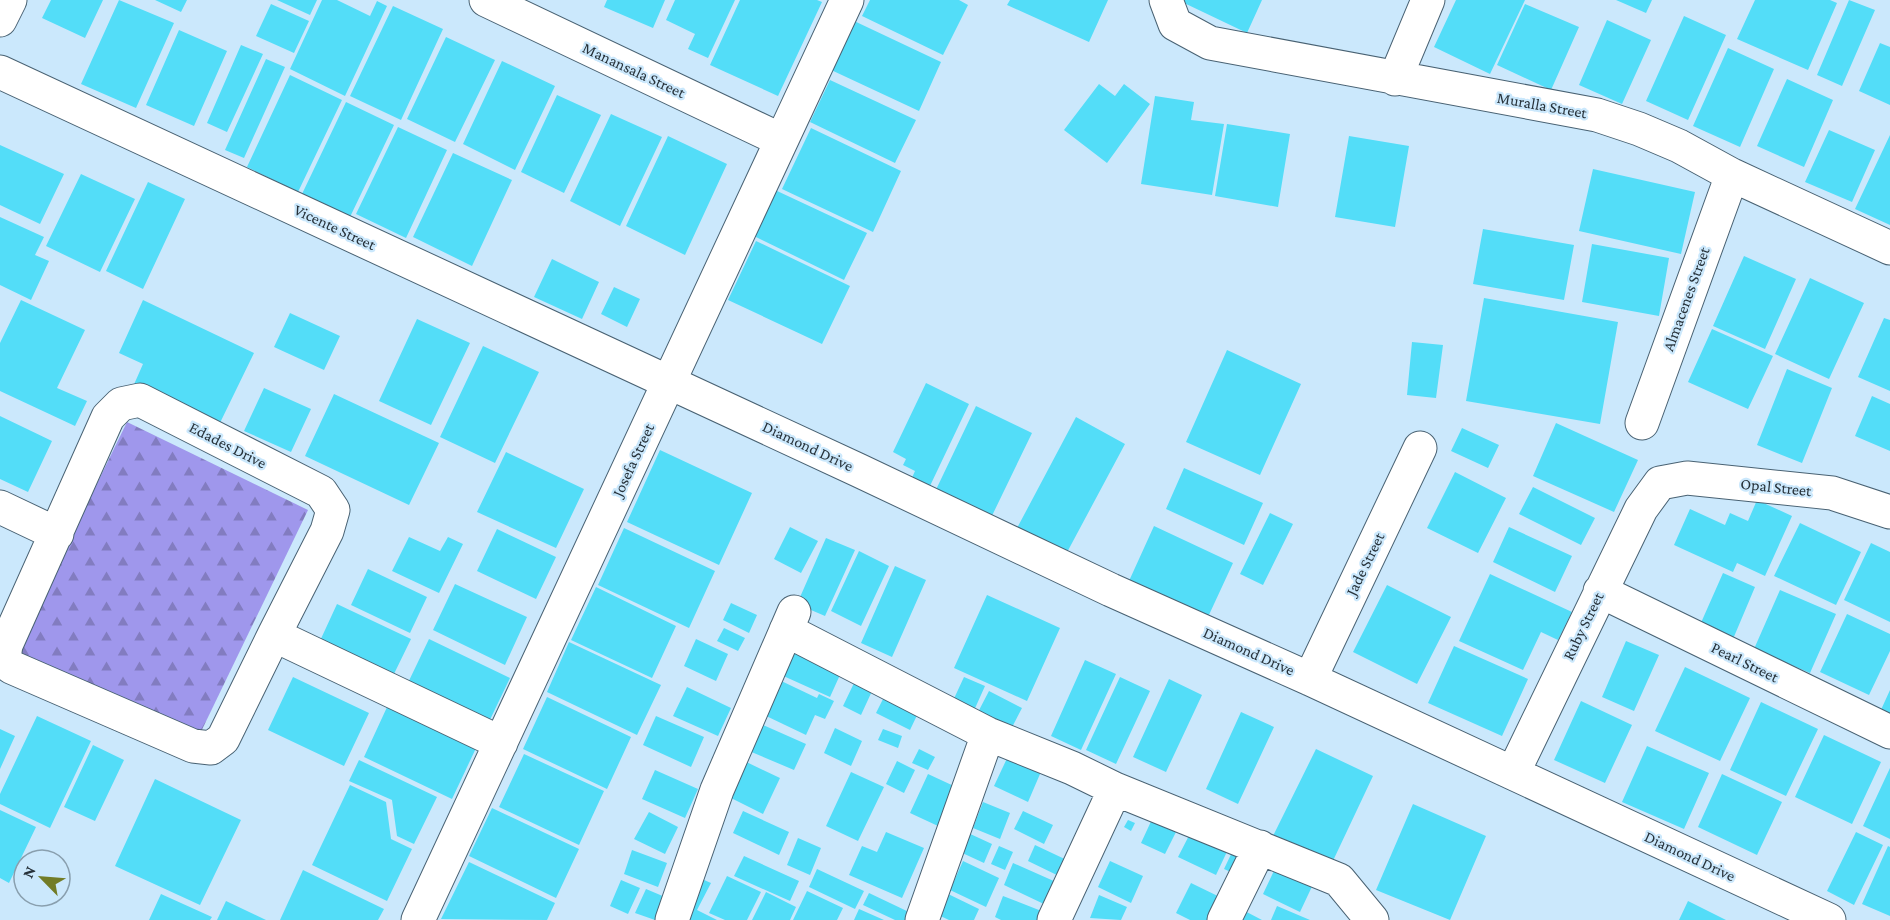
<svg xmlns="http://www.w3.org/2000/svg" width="1890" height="920" font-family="'Crimson Pro',serif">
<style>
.forest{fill:url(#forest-firs)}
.building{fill:#53ddf8}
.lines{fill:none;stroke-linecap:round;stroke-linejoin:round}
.minor-casing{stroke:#496273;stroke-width:35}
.minor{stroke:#fff;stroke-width:33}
.labels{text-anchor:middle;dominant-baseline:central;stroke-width:4.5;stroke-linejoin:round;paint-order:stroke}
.street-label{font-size:16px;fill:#27323a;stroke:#cbe8fc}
</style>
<defs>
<pattern id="forest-firs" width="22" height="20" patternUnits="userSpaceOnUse" patternTransform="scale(1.5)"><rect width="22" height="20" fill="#9f97ec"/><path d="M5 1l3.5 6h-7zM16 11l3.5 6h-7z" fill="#827cc0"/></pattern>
</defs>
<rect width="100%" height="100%" fill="#cbe8fc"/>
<path class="forest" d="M127,422L308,510L197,740L15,652Z"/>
<path class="building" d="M51,0H103L85,38L42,18Z
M119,0L174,23L136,108L81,84Z
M155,0H187L181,12Z
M277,0H317L310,15Z
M322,0H337L370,16L377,1L387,6L345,96L290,69Z
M607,0H665L653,28L604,7Z
M675,0H735L708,58L688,49L695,34L666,20Z
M740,0H817L822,2L778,96L710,65Z
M870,0H959L968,5L943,55L862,16Z
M1010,0H1108L1089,42L1007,5Z
M1183,0H1262L1247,33L1182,2Z
M1456,0H1525L1490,74L1434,47Z
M1616,0H1652L1646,13Z
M1755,0H1830L1837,3L1808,70L1737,39Z
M1849,0L1875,10L1842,86L1817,75Z
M271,4L309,21L294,53L256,36Z
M1525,4L1579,27L1551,90L1497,65Z
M393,6L443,29L401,120L350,96Z
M1684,16L1726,35L1688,120L1646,101Z
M852,20L941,62L919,111L829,69Z
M1607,20L1651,40L1622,104L1579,85Z
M179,30L227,51L194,126L146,105Z
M446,37L495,60L455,142L407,119Z
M1880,43L1890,47V105L1859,91Z
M241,45L263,54L227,132L207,123Z
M1728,48L1774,69L1740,147L1693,126Z
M266,59L285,67L244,158L225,150Z
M502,61L555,86L515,170L463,144Z
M290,75L342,100L298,192L247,167Z
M1787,79L1833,100L1804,167L1757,146Z
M830,80L916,120L895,163L810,122Z
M1099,84L1115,96L1124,84L1150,104L1107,163L1064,130Z
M557,95L601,115L564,193L521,172Z
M1155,96L1194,102L1191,120L1224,124L1212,195L1141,184Z
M346,102L394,125L350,217L302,194Z
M611,114L662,137L620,226L570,201Z
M1227,124L1290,134L1278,207L1215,196Z
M398,127L447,150L406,238L356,214Z
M811,128L901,171L873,232L782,189Z
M1829,130L1875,150L1852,202L1805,182Z
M1890,135V225L1855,209Z
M668,136L727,164L685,255L626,226Z
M1349,136L1409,146L1395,227L1335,217Z
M0,145L64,174L40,224L0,205Z
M453,153L512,180L472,266L413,237Z
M1593,169L1695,192L1681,254L1579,231Z
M81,174L135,199L100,272L46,246Z
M148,182L185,199L143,289L106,271Z
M775,190L867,233L844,280L754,236Z
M0,217L44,237L35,255L49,261L31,300L0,285Z
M1483,229L1574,245L1564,300L1473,284Z
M756,241L850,286L822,344L728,300Z
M1592,244L1669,258L1659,316L1582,302Z
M1744,256L1796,279L1765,349L1713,326Z
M552,259L599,282L582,319L534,297Z
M1810,278L1864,303L1829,379L1775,354Z
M614,287L640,299L627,327L601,314Z
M1484,298L1618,322L1600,424L1466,401Z
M21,300L85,330L57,388L87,401L75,426L0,391V343Z
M143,300L254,353L217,429L132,389L143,364L119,353Z
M290,313L340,336L324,370L274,347Z
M1884,318L1890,320V391L1858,377Z
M417,319L470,343L431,425L379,401Z
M1712,329L1773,356L1748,409L1688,382Z
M1412,342L1443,345L1436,398L1407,395Z
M483,346L539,372L495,463L440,437Z
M1227,350L1301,384L1260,475L1186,442Z
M1787,369L1832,388L1802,463L1757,445Z
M926,383L969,404L929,488L911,480L915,471L903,465L906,459L893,452Z
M264,388L311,409L291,452L244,431Z
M334,394L439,443L409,505L305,456Z
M1872,396L1890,404V451L1855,436Z
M976,406L1032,433L988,524L932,498Z
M0,416L52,441L28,492L0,479Z
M1076,417L1125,444L1064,558L1015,532Z
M1556,423L1638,460L1614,512L1533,476Z
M1462,428L1499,445L1488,468L1451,451Z
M660,450L752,493L719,565L627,522Z
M506,452L584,489L556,548L477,512Z
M1184,468L1263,503L1244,545L1166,509Z
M1455,472L1506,498L1478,553L1427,528Z
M1533,487L1595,518L1581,545L1519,514Z
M1757,500L1792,516L1765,576L1737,563L1733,572L1674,545L1690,509L1725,525L1730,513L1748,521Z
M1270,513L1293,524L1263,585L1240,574Z
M1800,523L1861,552L1836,605L1774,576Z
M1154,526L1233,563L1208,617L1129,581Z
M790,527L818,541L801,573L774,559Z
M1509,527L1572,556L1555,592L1493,562Z
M624,528L715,571L689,628L598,585Z
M497,529L556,557L536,599L477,571Z
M409,537L440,551L448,537L463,544L439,593L392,571Z
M826,538L855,550L825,616L797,604Z
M1871,543L1890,552V622L1844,600Z
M859,551L889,566L861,626L831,611Z
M895,566L926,580L892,657L861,643Z
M368,569L427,597L410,633L351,605Z
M1723,573L1755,587L1733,639L1700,625Z
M1490,574L1572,612L1558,640L1541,632L1523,670L1459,641Z
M455,584L527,617L505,665L433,630Z
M1387,585L1451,617L1417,684L1353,652Z
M596,587L676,626L652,678L571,640Z
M1780,590L1836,614L1810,673L1754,649Z
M987,595L1060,628L1027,701L954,668Z
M731,603L757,615L749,633L723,620Z
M337,604L411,639L392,678L319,643Z
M1847,614L1890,634V651L1869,695L1820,672Z
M724,628L745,638L738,651L717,641Z
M429,639L510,678L486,728L405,689Z
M696,639L728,654L716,681L684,666Z
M1626,641L1659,655L1634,711L1602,697Z
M569,642L661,685L637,735L547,692Z
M793,644L844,666L830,697L779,674Z
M1454,646L1528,679L1502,736L1428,703Z
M1085,660L1116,674L1081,750L1051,736Z
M1685,667L1750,698L1720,761L1655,731Z
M293,677L369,713L344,766L268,730Z
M964,677L985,686L972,715L951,705Z
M1120,677L1150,691L1116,764L1086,750Z
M775,678L817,698L819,694L834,701L825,719L815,715L806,735L758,712Z
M1169,679L1202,695L1166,772L1133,757Z
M855,681L873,689L861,715L843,706Z
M687,687L731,708L718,736L673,716Z
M1890,690V716L1880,712Z
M989,691L1022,708L1009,733L976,716Z
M886,693L920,709L910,730L876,713Z
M547,697L631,737L607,789L523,749Z
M1581,701L1632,725L1605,783L1554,760Z
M1761,702L1818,729L1786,796L1730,770Z
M388,705L477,746L452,799L364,757Z
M1241,712L1274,727L1238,804L1206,789Z
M37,716L91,741L50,828L0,804V794Z
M656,716L704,737L691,767L643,745Z
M754,721L806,744L794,770L742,748Z
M835,728L862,741L851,766L824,753Z
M0,729L15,736L0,769Z
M883,729L902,736L898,748L878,740Z
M1824,735L1881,762L1852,824L1795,797Z
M93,745L124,760L95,821L64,807Z
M1647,746L1709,773L1684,829L1622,802Z
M919,749L935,757L928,770L912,763Z
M1316,749L1373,776L1331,865L1273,836Z
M1010,752L1043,767L1028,802L994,786Z
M524,754L604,791L579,845L499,807Z
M738,758L780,778L763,814L721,793Z
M359,760L437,797L414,844L397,836L392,800L349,781Z
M897,761L915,770L904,793L886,784Z
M1890,768V839L1863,826Z
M655,770L698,789L685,818L642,799Z
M851,772L884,787L858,841L826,826Z
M928,774L956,787L938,826L910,813Z
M1722,774L1782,802L1757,855L1698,827Z
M155,779L241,820L200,905L115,866Z
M350,785L386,802L391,839L412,849L387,901L312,865Z
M983,802L1010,813L1000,839L973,828Z
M1413,804L1486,836L1450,920L1376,890Z
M492,808L579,849L556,898L469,856Z
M0,810L36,827L9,883L0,878Z
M743,811L789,832L779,855L733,833Z
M1023,811L1053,825L1044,844L1014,829Z
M649,812L678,827L665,854L634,839Z
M1154,815L1179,826L1165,854L1141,843Z
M1128,820L1135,823L1131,831L1124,827Z
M1196,822L1232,841L1216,875L1178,857Z
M886,832L924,848L902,898L849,875L862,846L877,852Z
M966,832L992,844L984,863L958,851Z
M1856,832L1883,845L1854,905L1827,891Z
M798,838L821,848L810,875L787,865Z
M1035,845L1071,862L1063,878L1028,861Z
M999,846L1013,852L1005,870L991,864Z
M1235,846L1242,877L1224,869Z
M1888,846L1890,847V916L1862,904Z
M632,850L667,863L658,887L624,874Z
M744,856L799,881L790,901L734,876Z
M1279,860L1316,878L1300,912L1263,894Z
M963,861L999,878L986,907L950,890Z
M1110,861L1143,876L1131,903L1098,887Z
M469,862L555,903L547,920L441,919Z
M1013,863L1056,882L1046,905L1004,885Z
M817,869L864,891L855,909L809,887Z
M303,870L384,909L378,920H280Z
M695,876L711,883L697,910L717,920H685Z
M727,876L761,892L747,920H725L709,913Z
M621,880L640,888L628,914L610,906Z
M1191,883L1226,900L1216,920H1190L1176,913Z
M646,889L665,897L655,920L635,913Z
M807,891L843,908L837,920H793Z
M766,892L796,907L790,920H752Z
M944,892L979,909L974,920H949L934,913Z
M869,893L911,913L907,920H895L863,905Z
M161,894L212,917L210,920H149Z
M1099,895L1127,907L1121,920L1090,918Z
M1003,896L1044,912L1041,920H1001L995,917Z
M226,901L266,920H217Z
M1688,901L1726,920H1679Z
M1277,906L1310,920H1271Z
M1239,908L1262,920H1232Z
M859,909L884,920H854Z"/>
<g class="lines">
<defs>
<path id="minor" d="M486,0L781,140
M1166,0L1175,24L1210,43L1597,115L1639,129L1679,146L1732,175L1890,248
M0,20L10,0
M0,72L858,470L1111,590L1310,679L1829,920
M1395,79L1428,0
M140,400L321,492L333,510L327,531L274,635L223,739L211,748L193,746L11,667L4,658L6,645L108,417L121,404Z
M1642,423L1732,175
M0,507L57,534
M1600,591L1890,732
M786,630L988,734L1072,768L1115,789L1339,880L1372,920
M274,635L501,743
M1310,679L1420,448
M1513,773L1641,509L1660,483L1687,478L1832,493L1890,512
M418,920L847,0
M672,920L717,790L794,612
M922,920L988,734
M1054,920L1115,789
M1224,920L1260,847"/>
</defs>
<use href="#minor" class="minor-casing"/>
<use href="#minor" class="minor"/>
</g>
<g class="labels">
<g class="street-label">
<text transform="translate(634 70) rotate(25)">Manansala Street</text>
<text transform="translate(1542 105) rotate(10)">Muralla Street</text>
<text transform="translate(335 227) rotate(25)">Vicente Street</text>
<text transform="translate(1686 299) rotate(-70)">Almacenes Street</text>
<text transform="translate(228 445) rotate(27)">Edades Drive</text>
<text transform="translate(808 446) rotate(25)">Diamond Drive</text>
<text transform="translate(633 460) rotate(-65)">Josefa Street</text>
<text transform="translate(1776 487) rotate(6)">Opal Street</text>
<text transform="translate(1365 564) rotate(-64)">Jade Street</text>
<text transform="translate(1583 626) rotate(-64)">Ruby Street</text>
<text transform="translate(1249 651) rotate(24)">Diamond Drive</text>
<text transform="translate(1745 662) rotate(26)">Pearl Street</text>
<text transform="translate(1690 856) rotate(25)">Diamond Drive</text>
</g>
</g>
<g transform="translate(42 878) rotate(295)"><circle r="28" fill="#cbe8fc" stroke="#899fae" stroke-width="1.5"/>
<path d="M0-4.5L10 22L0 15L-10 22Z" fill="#727c27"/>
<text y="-9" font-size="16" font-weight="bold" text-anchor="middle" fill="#27323a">N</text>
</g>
</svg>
